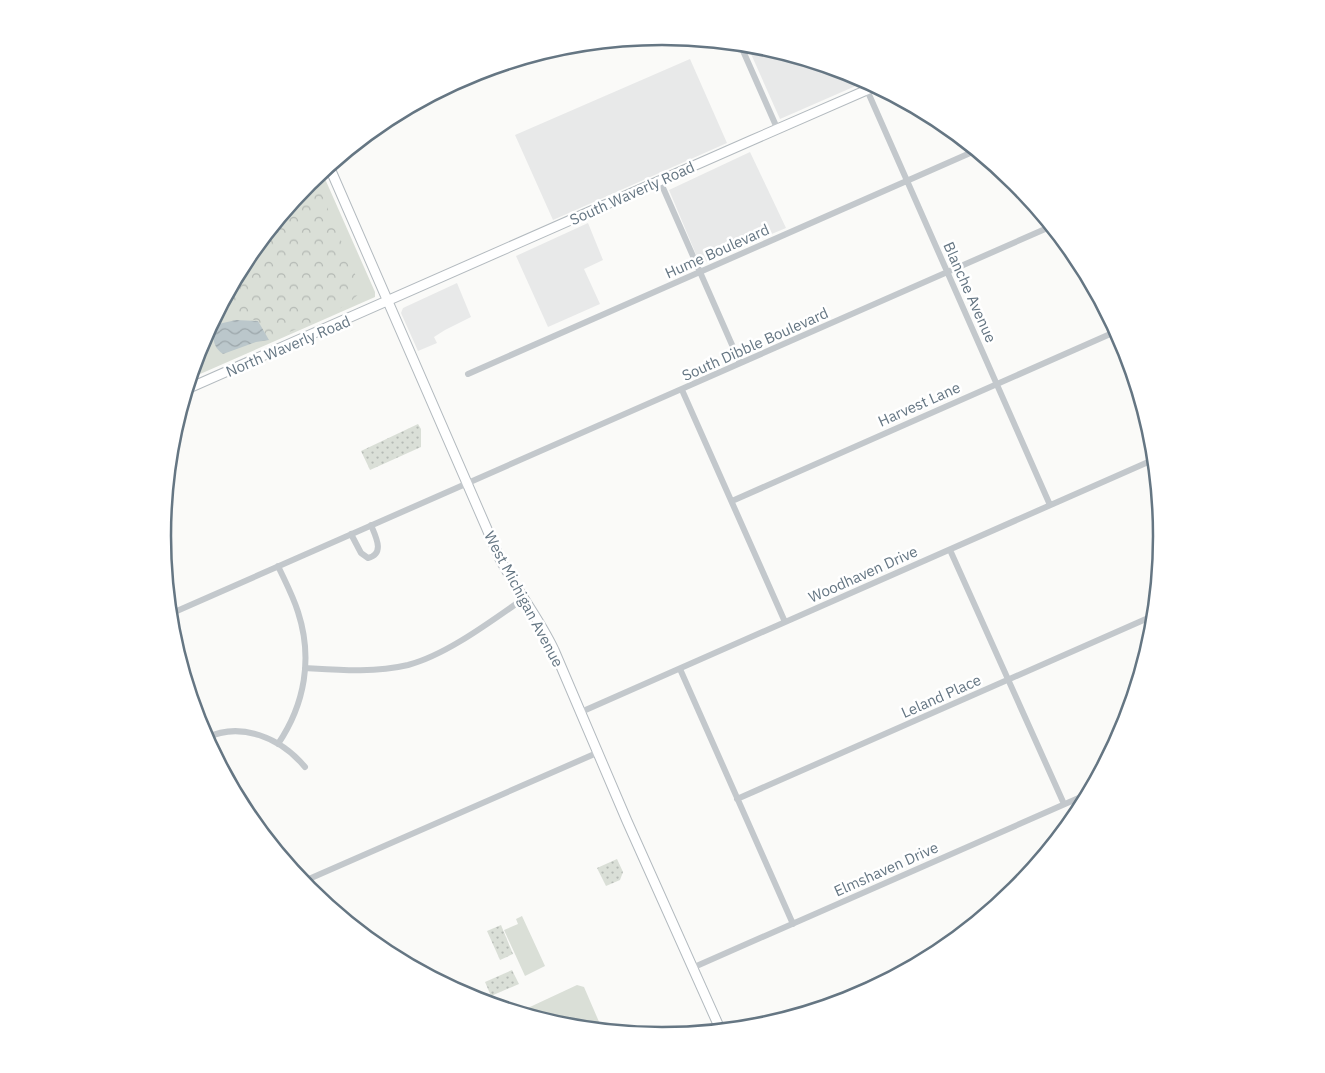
<svg xmlns="http://www.w3.org/2000/svg" width="1325" height="1073" font-family="'IBM Plex Sans',sans-serif">
<style>
.built{fill:#e8e9e9}
.grass{fill:#dadfd7}
.forest{fill:url(#forest-crowns)}
.park{fill:url(#park-dots)}
.water{fill:url(#water-waves)}
.lines{fill:none;stroke-linecap:round;stroke-linejoin:round}
.secondary-casing{stroke:#b3babf;stroke-width:11}
.street{stroke:#c3c8cc;stroke-width:6}
.secondary{stroke:#fff;stroke-width:9}
.labels{text-anchor:middle;dominant-baseline:central;stroke-width:5;stroke-linejoin:round;paint-order:stroke}
.street-label{font-size:15px;fill:#657683;stroke:#fff}
.rim{fill:none;stroke:#657683;stroke-width:2.5}
</style>
<defs>
<pattern id="forest-crowns" width="20" height="18" patternUnits="userSpaceOnUse" patternTransform="scale(1.25)"><rect width="20" height="18" fill="#dadfd7"/><path d="M2 6a3 3 0 1 1 6 0M12 15a3 3 0 1 1 6 0" fill="none" stroke="#b4b9b4"/></pattern>
<pattern id="park-dots" width="8" height="8" patternUnits="userSpaceOnUse" patternTransform="scale(1.25)"><rect width="8" height="8" fill="#dadfd7"/><path d="M2 2h.1M6 6h.1" fill="none" stroke="#b4b9b4" stroke-width="1.8" stroke-linecap="round"/></pattern>
<pattern id="water-waves" width="16" height="10" patternUnits="userSpaceOnUse" patternTransform="scale(1.25)"><rect width="16" height="10" fill="#bbc7cb"/><path d="M0 5q4-4 8 0t8 0" fill="none" stroke="#9ca6aa"/></pattern>
</defs>
<rect width="100%" height="100%" fill="#fafaf8"/>
<path class="built" d="M747,45L760,46L854,74L867,81L780,119Z
M690,59L727,143L553,220L515,135Z
M750,152L786,228L700,264L669,190Z
M588,223L603,260L584,269L600,304L548,327L516,256Z
M457,283L471,317L445,330L434,337L437,343L418,351L401,313L403,308Z"/>
<path class="grass" d="M322,172L375,292V297L191,378L200,345L247,258L309,183Z
M522,916L545,966L525,976L504,930L518,924L516,919Z
M577,985L584,987L603,1031L565,1027L517,1013Z"/>
<path class="forest" d="M315,178L362,291L351,301L327,317L269,340L258,321L219,309L247,258L309,183Z"/>
<path class="park" d="M418,424L421,429V447L370,470L361,451Z
M617,859L623,872L620,880L606,886L597,868Z
M501,925L513,954L500,960L487,931Z
M512,970L519,984L491,996L485,982Z"/>
<path class="water" d="M236,320L258,321L269,340L256,342L223,354C212,346 213,338 214,325Z"/>
<g class="lines">
<defs>
<path id="secondary" d="M329,166L500,559C517,591 539,618 554,650L627,821L721,1031
M187,389C417,288 646,186 876,86"/>
</defs>
<use href="#secondary" class="secondary-casing"/>
<path class="street" d="M740,44L777,128
M867,90L1050,505
M660,181L740,363
M468,374L977,150
M682,390L785,622
M732,501L1117,331
M351,534L361,553L368,558C385,554 376,537 371,525
M950,550L1064,804
M278,566C285,581 293,596 298,612C313,658 305,704 278,744
M170,614L1052,226
M305,668C339,670 374,673 408,665C446,655 490,622 523,599
M680,669L793,924
M581,712L1155,459
M206,738C241,721 281,738 305,767
M737,799L1155,615
M302,882L599,752
M692,968L1090,793
M835,1004C855,988 878,977 904,972"/>
<use href="#secondary" class="secondary"/>
</g>
<g class="labels">
<g class="street-label">
<text transform="translate(632 193) rotate(-24)">South Waverly Road</text>
<text transform="translate(717 251) rotate(-24)">Hume Boulevard</text>
<text transform="translate(970 292) rotate(66)">Blanche Avenue</text>
<text transform="translate(755 344) rotate(-24)">South Dibble Boulevard</text>
<text transform="translate(288 346) rotate(-23)">North Waverly Road</text>
<text transform="translate(919 404) rotate(-24)">Harvest Lane</text>
<text transform="translate(863 574) rotate(-24)">Woodhaven Drive</text>
<text transform="translate(524 599) rotate(62)">West Michigan Avenue</text>
<text transform="translate(941 696) rotate(-24)">Leland Place</text>
<text transform="translate(886 869) rotate(-24)">Elmshaven Drive</text>
</g>
</g>
<path d="M0 0H1325V1073H0ZM171 536a491 491 0 1 1 982 0a491 491 0 1 1-982 0Z" fill="#fff" fill-rule="evenodd"/>
<path class="rim" d="M171 536a491 491 0 1 1 982 0a491 491 0 1 1-982 0Z"/>
</svg>
